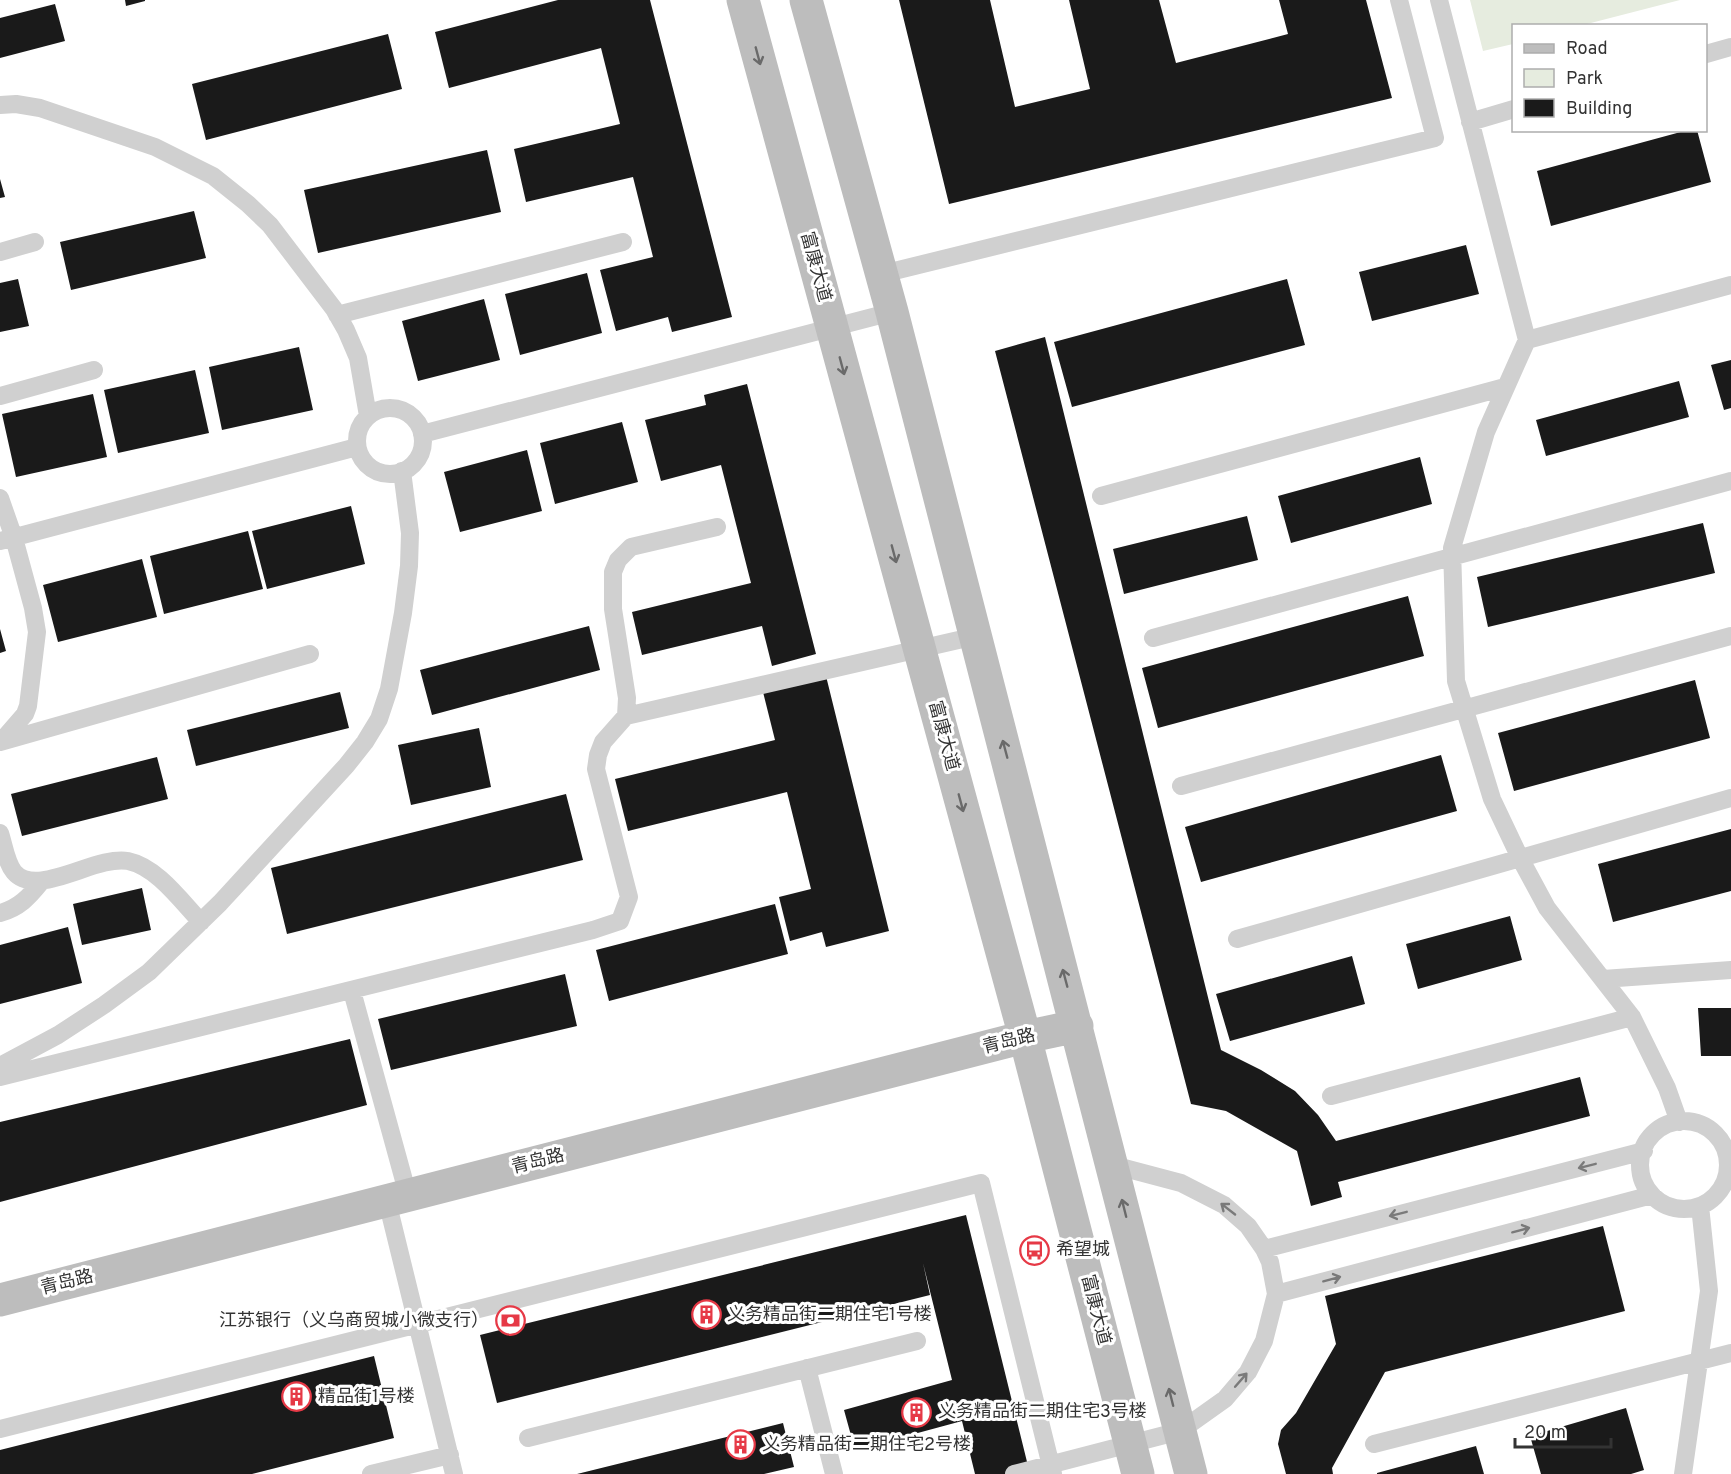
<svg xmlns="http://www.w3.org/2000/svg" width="1731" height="1474" font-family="Overpass,'Noto Sans SC',sans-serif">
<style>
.green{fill:#e6ecdf}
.building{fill:#1a1a1a}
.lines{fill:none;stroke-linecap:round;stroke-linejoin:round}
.lane{stroke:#d0d0d0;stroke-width:18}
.secondary{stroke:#bdbdbd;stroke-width:33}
.oneway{stroke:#6a6a6a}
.oneway2{stroke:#7a7a7a}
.labels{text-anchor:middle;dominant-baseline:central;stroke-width:6;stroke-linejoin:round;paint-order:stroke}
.street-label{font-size:18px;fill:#333;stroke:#fff}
.poi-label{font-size:18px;fill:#333;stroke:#fff;text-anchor:start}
</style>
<rect width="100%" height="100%" fill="#fff"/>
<path class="green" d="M1470,0H1680L1583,25L1514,26L1513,44L1483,51Z"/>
<path class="building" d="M125,0H145V1L126,6Z
M558,0H650L732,317L672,332L668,317L616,331L600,270L653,257L633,177L526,202L514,149L620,124L601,48L449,88L435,32Z
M899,0H990L1015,107L1090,89L1069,0H1159L1176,63L1288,34L1279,0H1366L1392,98L949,204Z
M55,4L65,41L0,58V18Z
M388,34L402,89L206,140L192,84Z
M1688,130H1697L1711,182L1551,226L1537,171Z
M487,150L501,212L318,253L304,190Z
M0,179L5,197L0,198Z
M194,211L206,258L71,290L60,242Z
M1466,245L1479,294L1372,321L1359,272Z
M587,273L602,333L520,355L505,294Z
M18,279L29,326L0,332V283Z
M1287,279L1305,345L1072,407L1054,342Z
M484,299L500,360L418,381L402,321Z
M1045,337L1221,1050L1261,1070L1295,1091L1318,1115L1336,1141L1580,1077L1590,1116L1338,1182L1342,1197L1311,1206L1297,1151L1226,1111L1191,1104L995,351Z
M299,347L313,410L222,430L209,367Z
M1731,360V408L1724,410L1711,365Z
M195,370L209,433L118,453L104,390Z
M1679,381L1689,417L1546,456L1536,420Z
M747,384L816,654L772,666L762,626L642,655L632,612L751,583L721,465L661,481L645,420L706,405L704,395Z
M93,394L107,457L16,477L2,414Z
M622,422L638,482L555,504L540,443Z
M527,450L542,511L460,532L444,472Z
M1420,457L1432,504L1291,543L1278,496Z
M351,506L365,564L267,589L252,531Z
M1247,516L1258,560L1124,594L1113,549Z
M1703,523L1715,573L1488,627L1477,577Z
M248,531L263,589L164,614L150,556Z
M142,559L157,617L58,642L43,585Z
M1408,596L1424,656L1158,728L1142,668Z
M589,626L600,670L432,715L420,670Z
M0,629L6,651L0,653Z
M826,676L889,931L826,947L822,932L790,941L779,897L811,889L787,792L628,831L615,779L775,740L763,692Z
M1695,680L1710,738L1514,791L1498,733Z
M340,692L349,728L196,766L187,730Z
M479,728L491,787L411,805L398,745Z
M1441,755L1457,811L1201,882L1185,827Z
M157,757L168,799L22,836L11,794Z
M566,794L583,860L287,934L271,868Z
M1731,829V891L1613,922L1598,864Z
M142,888L151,930L82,945L73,904Z
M775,904L788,954L609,1001L596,950Z
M1510,916L1522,960L1418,989L1406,944Z
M68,927L82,983L0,1004V945Z
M1352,956L1365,1004L1230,1041L1216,994Z
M565,974L577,1026L391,1070L378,1019Z
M1698,1008H1731V1056H1701Z
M350,1039L367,1105L0,1202V1122Z
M966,1215L1030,1474H975L962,1421L855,1450L844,1410L952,1380L923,1263L930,1295L497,1403L480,1335Z
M1603,1226L1625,1311L1385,1372L1332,1468L1333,1474H1286L1278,1444L1281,1430L1296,1413L1336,1344L1325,1296Z
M374,1356L394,1438L252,1474H0V1450Z
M1626,1408L1644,1470L1631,1474H1541L1530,1436Z
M783,1423L794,1467L764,1474H577Z
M1476,1446L1484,1474H1377V1473Z"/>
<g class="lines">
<path class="lane" d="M1439,0L1527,340
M1706,54L1731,47
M0,105L16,104L40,108L155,147L213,176L248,204L270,225L334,309L346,330L358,358L368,416
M1470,122L1514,109
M0,252L35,242
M882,274L1435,138L1399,0
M337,315L623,242
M0,396L94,370
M357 441a33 33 0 1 1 66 0a33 33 0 1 1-66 0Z
M422,434L892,312
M1101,496L1505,387
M0,498L14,538L33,608L37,632L28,706L25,714L1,742
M0,541L357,447
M1153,638L1731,481
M626,716L976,636
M0,742L310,654
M1181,786L1731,636
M0,833C4,845 6,862 14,872C37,899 95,855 128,861C157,867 181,901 201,922
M0,913C19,908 29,897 41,882
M1237,939L1731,798
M1603,979L1731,970
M352,991L408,1195
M0,1066L58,1035L104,1005L149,972L220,903L346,766L365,742L379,719L389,689L403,613L409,566L410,533L402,471
M0,1077L593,930L620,921L629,897L596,769L598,755L603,742L626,716L627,698L613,609V572L618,560L631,547L717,527
M1331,1096L1632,1017
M1640 1165a44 44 0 1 1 88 0a44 44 0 1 1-88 0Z
M1679,1122L1667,1088L1632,1017L1547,908L1520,858L1492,799L1456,681L1452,548L1486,432L1527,340L1731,285
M387,1201L454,1474
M1264,1249L1644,1151
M1276,1294L1652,1195
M807,1368L834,1474
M0,1429L981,1183L1053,1474
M528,1438L917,1341
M1374,1444L1731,1353
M371,1474L450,1455
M1014,1474L1180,1431L1225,1399L1248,1372L1264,1341L1276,1294L1270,1262L1264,1249L1248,1226L1224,1205L1181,1183L1113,1165
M1683,1474L1709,1291L1700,1206"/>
<path class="secondary" d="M743,0L1025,1037L1138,1474
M806,0L892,312L1191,1474
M0,1300L1025,1037L1077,1026"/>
</g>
<defs><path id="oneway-shaft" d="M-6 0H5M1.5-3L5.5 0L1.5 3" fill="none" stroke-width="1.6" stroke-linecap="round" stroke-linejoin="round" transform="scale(1.5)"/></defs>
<g class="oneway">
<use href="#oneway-shaft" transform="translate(758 56) rotate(75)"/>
<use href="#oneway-shaft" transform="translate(842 366) rotate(75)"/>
<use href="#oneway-shaft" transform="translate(894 554) rotate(75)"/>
<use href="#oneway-shaft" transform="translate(1005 749) rotate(-105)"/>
<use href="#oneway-shaft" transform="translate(961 803) rotate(75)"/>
<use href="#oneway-shaft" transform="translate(1065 978) rotate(-105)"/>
<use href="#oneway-shaft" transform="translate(1124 1208) rotate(-104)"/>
<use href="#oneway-shaft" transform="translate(1171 1397) rotate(-104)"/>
</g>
<g class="oneway2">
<use href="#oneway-shaft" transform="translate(1587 1166) rotate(166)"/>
<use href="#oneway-shaft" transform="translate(1228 1209) rotate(-142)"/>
<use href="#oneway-shaft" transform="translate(1398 1214) rotate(166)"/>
<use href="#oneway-shaft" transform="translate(1521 1230) rotate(-15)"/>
<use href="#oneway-shaft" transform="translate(1332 1279) rotate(-15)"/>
<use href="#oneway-shaft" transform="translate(1241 1380) rotate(-49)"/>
</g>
<defs>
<symbol id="bus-ring" viewBox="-11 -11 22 22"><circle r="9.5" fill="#fff" stroke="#e63946" stroke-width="1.5"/><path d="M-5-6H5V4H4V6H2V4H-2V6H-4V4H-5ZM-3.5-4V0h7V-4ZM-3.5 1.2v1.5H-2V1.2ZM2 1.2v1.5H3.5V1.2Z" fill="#e63946"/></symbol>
<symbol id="building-ring" viewBox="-11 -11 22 22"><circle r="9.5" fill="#fff" stroke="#e63946" stroke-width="1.5"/><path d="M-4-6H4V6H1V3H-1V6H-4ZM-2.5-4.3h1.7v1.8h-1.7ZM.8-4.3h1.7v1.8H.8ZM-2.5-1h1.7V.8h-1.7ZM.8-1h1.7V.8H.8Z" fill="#e63946"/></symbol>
<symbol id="bank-ring" viewBox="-11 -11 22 22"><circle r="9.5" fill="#fff" stroke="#e63946" stroke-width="1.5"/><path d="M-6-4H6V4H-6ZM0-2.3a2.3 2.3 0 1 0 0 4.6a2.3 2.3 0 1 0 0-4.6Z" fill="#e63946"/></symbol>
</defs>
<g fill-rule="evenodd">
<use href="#bus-ring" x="1018" y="1234" width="33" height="33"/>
<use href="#building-ring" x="690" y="1298" width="33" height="33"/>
<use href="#bank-ring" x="494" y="1304" width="33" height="33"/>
<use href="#building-ring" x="280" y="1380" width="33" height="33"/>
<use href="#building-ring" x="900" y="1396" width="33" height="33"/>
<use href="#building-ring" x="724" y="1428" width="33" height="33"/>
</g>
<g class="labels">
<g class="street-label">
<text transform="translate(815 267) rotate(75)">富康大道</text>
<text transform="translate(943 736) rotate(75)">富康大道</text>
<text transform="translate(1009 1042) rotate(-14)">青岛路</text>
<text transform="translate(538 1162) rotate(-14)">青岛路</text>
<text transform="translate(67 1283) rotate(-14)">青岛路</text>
<text transform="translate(1095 1310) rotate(76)">富康大道</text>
</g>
<g class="poi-label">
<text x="1056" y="1250">希望城</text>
<text x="727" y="1315">义务精品街二期住宅1号楼</text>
<text x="489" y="1321" text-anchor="end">江苏银行（义乌商贸城小微支行）</text>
<text x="318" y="1397">精品街1号楼</text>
<text x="938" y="1412">义务精品街二期住宅3号楼</text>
<text x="762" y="1445">义务精品街二期住宅2号楼</text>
</g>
</g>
<rect x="1512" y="24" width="195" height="108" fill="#ffffff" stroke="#adadad" stroke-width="1.5"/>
<rect x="1524" y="44" width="30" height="9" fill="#bdbdbd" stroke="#adadad" stroke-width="1.5"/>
<text x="1566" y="54" font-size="18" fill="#333333">Road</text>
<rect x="1524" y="69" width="30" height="18" fill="#e6ecdf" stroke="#adadad" stroke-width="1.5"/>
<text x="1566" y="84" font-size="18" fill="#333333">Park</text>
<rect x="1524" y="99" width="30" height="18" fill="#1a1a1a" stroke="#adadad" stroke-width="1.5"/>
<text x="1566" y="114" font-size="18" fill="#333333">Building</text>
<path d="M1515 1438v9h96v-9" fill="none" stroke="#333333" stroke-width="3"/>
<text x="1524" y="1438" font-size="18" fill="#333333" stroke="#ffffff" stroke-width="4.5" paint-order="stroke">20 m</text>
</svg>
